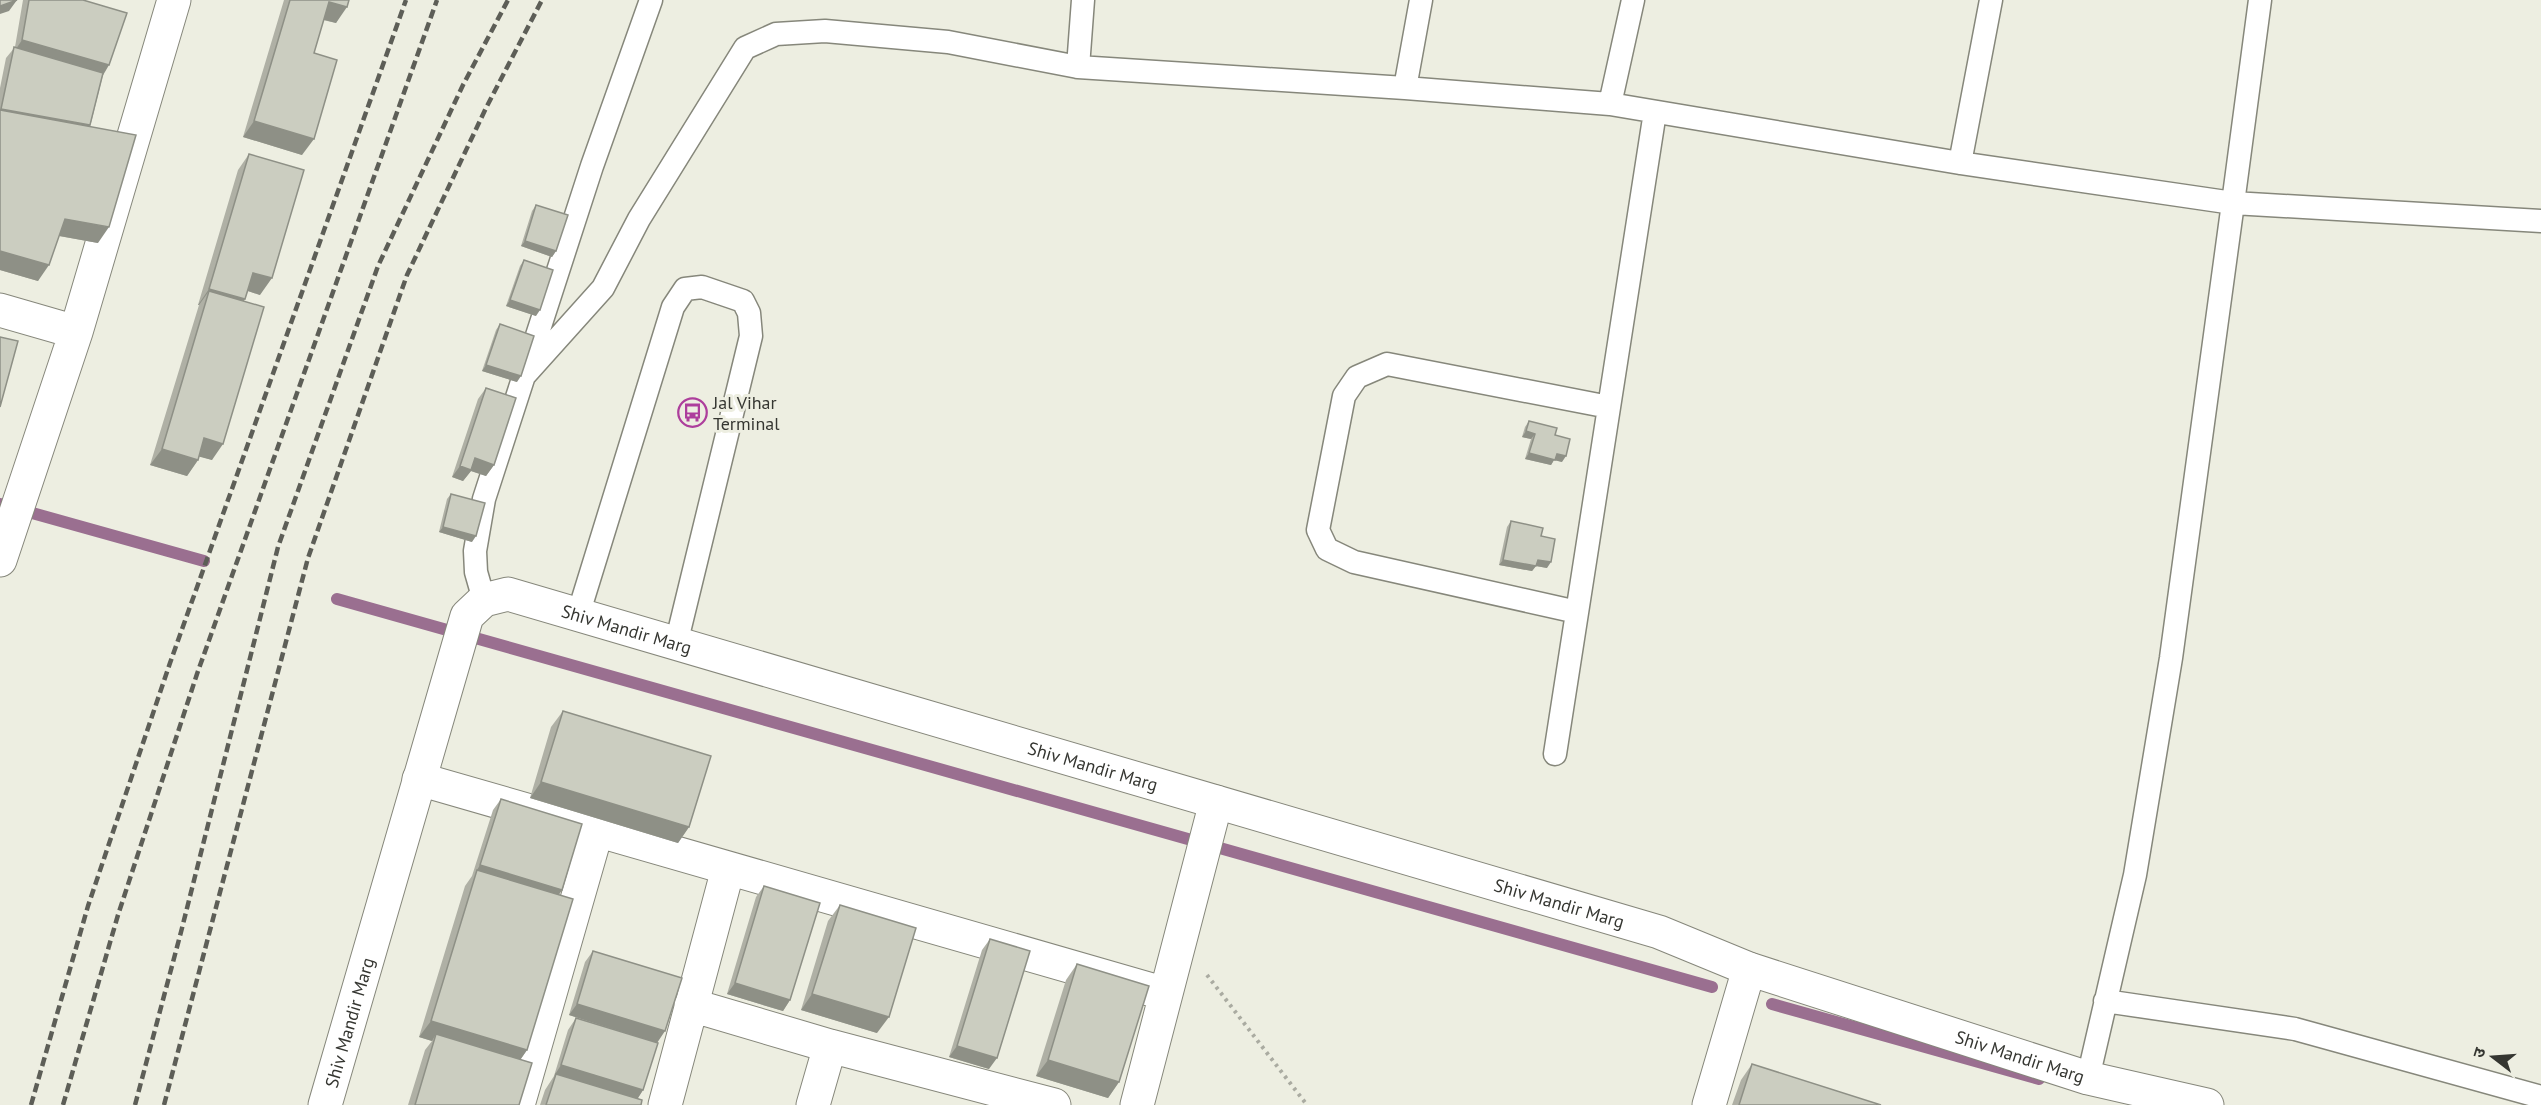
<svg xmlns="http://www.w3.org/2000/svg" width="2541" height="1105" font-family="'PT Sans','Noto Sans Devanagari',sans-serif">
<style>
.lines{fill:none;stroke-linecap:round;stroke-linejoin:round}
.stream{stroke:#9a6f90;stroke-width:12}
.service-casing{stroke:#86877b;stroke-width:25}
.minor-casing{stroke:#86877b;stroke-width:35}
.tertiary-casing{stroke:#86877b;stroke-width:35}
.path{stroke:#aaaba1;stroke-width:4;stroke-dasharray:3 4.5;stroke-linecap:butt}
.service{stroke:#fff;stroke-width:22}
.minor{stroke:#fff;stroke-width:33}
.tertiary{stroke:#fff;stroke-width:33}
.rail{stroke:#5d5e57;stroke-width:4.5;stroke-dasharray:9 4.5;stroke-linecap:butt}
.wall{fill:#afb0a5}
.shaded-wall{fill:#8e9086}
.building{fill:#cbcdc0;stroke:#8e9086;stroke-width:1.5}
.labels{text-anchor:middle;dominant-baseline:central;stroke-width:6;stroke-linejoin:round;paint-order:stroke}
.poi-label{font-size:18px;fill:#353631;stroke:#edeee1;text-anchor:start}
.street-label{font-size:18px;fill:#353631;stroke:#edeee1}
</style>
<rect width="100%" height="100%" fill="#edeee1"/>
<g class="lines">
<path class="stream" d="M0,504L204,561
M337,599L1712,987
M1772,1004L2039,1079"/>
<defs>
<path id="service" d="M2260,0L2233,203L2541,221
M1078,67L1083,0
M1405,88L1421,0
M1610,104L1633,0
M1960,163L1991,0
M524,376L603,288L639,219L745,48L776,34L825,31L948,42L1078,67L1405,88L1610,104L1960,163L2233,203L2171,658L2135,875L2088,1078
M484,600L476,572L475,551L484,499L592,166L651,0
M1577,612L1354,562L1327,549L1318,530L1344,396L1357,377L1387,364L1609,407
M578,615L673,307L685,289L702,287L743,301L749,313L751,336L676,644
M1555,754L1655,112
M2105,1001L2295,1029L2541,1097"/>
<path id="minor" d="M0,310L76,332
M0,560L76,332L174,0
M419,779L1166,994
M691,1005L830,1046L1054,1105
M518,1105L597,830
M665,1105L728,869
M813,1105L830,1046
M1137,1105L1216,802
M1709,1105L1749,969"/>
<g id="tertiary">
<path id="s1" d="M325,1105L467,616L484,600L508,594L1659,932L1749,969L2088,1078L2207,1105"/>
</g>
</defs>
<use href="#service" class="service-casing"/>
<use href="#minor" class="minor-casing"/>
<use href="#tertiary" class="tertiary-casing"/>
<path class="path" d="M1207,975L1307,1105"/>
<use href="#service" class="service"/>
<use href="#minor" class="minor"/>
<use href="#tertiary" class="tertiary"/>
<path class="rail" d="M31,1105L88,906L170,663L406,0
M63,1105L118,915L197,674L437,0
M135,1105L181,932L278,547L378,266L463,85L508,0
M164,1105L308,558L407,275L486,108L542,0"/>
</g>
<path class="wall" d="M23,0H83L103,75L90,127L98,243L59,236L38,281L0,270V88L6,58L15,47Z
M284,0H349L336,23L323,20L314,53L302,155L243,137Z
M249,154L260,295L248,291L244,301L212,460L199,456L198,460L187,476L150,465L199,305H198L238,170Z
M536,205L556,251L552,257L521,246L532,211Z
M524,260L536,316L506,306L520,266Z
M500,324L517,382L482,371L496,330Z
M486,388L494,465L486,476L471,471L463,481L452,477L478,399Z
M1529,421L1555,435L1562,462L1554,460L1551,465L1525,459L1531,439L1522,437L1525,427Z
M451,494L472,542L439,532L447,499Z
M1511,521L1541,536L1547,568L1536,566L1532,571L1499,565L1507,527Z
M563,711L689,827L678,843L530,798L551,727Z
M501,799L562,890L558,895L527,1050L520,1060L519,1105H408L425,1050L432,1041L419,1037L465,886L472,876L493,810Z
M764,886L790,1000L783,1011L727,994L756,897Z
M840,905L877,1033L801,1010L828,921Z
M990,939L989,1069L949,1057L982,950Z
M593,951L657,1043L569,1015L585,962Z
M1077,964L1119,1082L1108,1098L1036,1076L1066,980Z
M576,1018L643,1090L638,1098L641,1105H540L545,1090L554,1076L568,1030Z
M1752,1064L1881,1105H1732L1741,1080Z"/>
<path class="shaded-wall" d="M17,0L9,11L0,14V6Z
M329,2L347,7L336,23L317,18Z
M22,40L109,65L102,77L14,52Z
M1,109L90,125L82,137L0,110Z
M254,121L314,139L302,155L243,137Z
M65,219L109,227L98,243L54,235Z
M525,241L556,251L552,257L521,246Z
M0,251L49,265L38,281L0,270Z
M253,273L272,278L260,295L242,289Z
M209,289L245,299L234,315L209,291L199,305H198Z
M510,300L540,310L536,316L506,306Z
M486,365L521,376L517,382L482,371Z
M1526,431L1535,434L1531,439L1522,437Z
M204,438L223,444L212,460L193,455Z
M162,449L198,460L187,476L150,465Z
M1529,453L1557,454L1566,456L1562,462L1554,460L1551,465L1525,459Z
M475,458L494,465L486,476L471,471L463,481L452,477L460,466Z
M443,527L476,536L472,542L439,532Z
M1503,560H1538L1551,562L1547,568L1536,566L1532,571L1499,565Z
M541,782L689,827L678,843L530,798Z
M480,865L562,890L554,902L477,870Z
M735,983L790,1000L783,1011L727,994Z
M812,994L889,1017L877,1033L801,1010Z
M577,1004L665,1031L657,1043L569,1015Z
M431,1021L527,1050L516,1066L436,1034L432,1041L419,1037Z
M957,1046L997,1058L989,1069L949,1057Z
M1048,1060L1119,1082L1108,1098L1036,1076Z
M561,1065L643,1090L636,1101L556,1074L554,1076Z"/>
<path class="building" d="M0,0H17L0,6Z
M29,0H83L127,13L109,65L22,40Z
M290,0H349L347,7L329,2L314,53L337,60L314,139L254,121Z
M14,47L103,73L90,125L1,109Z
M0,110L136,135L109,227L65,219L49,265L0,251Z
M249,154L304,170L272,278L253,273L245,299L209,289Z
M536,205L568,215L556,251L525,241Z
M524,260L553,270L540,310L510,300Z
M209,291L264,307L223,444L204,438L198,460L162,449Z
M500,324L534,336L521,376L486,365Z
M0,337L18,341L0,407Z
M486,388L516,398L494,465L475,458L471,470L460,466Z
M1529,421L1557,428L1555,435L1570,439L1566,456L1557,454L1555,460L1529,453L1535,434L1526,431Z
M451,494L485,503L476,536L443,527Z
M1511,521L1543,528L1541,536L1555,539L1551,562L1538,560L1536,566L1503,560Z
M563,711L711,756L689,827L541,782Z
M501,799L582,824L562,890L480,865Z
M477,870L573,899L527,1050L431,1021Z
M764,886L820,903L790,1000L735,983Z
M840,905L916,928L889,1017L812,994Z
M990,939L1030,951L997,1058L957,1046Z
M593,951L682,978L665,1031L577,1004Z
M1077,964L1149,986L1119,1082L1048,1060Z
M576,1018L658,1043L643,1090L561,1065Z
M436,1034L532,1063L519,1105H415Z
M1752,1064L1881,1105H1739Z
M556,1074L642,1100L641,1105H546Z"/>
<defs>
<symbol id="bus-ring" viewBox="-11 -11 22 22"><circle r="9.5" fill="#edeee1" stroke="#ad3e9c" stroke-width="1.5"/><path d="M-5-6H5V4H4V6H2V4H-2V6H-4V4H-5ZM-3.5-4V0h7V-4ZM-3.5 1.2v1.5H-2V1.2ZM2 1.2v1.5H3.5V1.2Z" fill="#ad3e9c"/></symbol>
</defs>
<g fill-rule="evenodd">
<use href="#bus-ring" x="676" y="396" width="33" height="33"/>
</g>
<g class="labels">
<g class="poi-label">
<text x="713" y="402">Jal Vihar<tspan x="713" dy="21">Terminal</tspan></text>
</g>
<g class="street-label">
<text stroke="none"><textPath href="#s1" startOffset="681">Shiv Mandir Marg</textPath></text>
<text stroke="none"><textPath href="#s1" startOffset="1167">Shiv Mandir Marg</textPath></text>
<text stroke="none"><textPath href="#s1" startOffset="1653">Shiv Mandir Marg</textPath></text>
<text stroke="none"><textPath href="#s1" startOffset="86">Shiv Mandir Marg</textPath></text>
<text stroke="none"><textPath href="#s1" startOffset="2139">Shiv Mandir Marg</textPath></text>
</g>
</g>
<g transform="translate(2493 1057) rotate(287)" stroke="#edeee1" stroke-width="4.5" paint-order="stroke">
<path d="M0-4.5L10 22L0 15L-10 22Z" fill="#353631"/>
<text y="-9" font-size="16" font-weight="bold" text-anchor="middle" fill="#353631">उ</text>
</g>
</svg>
